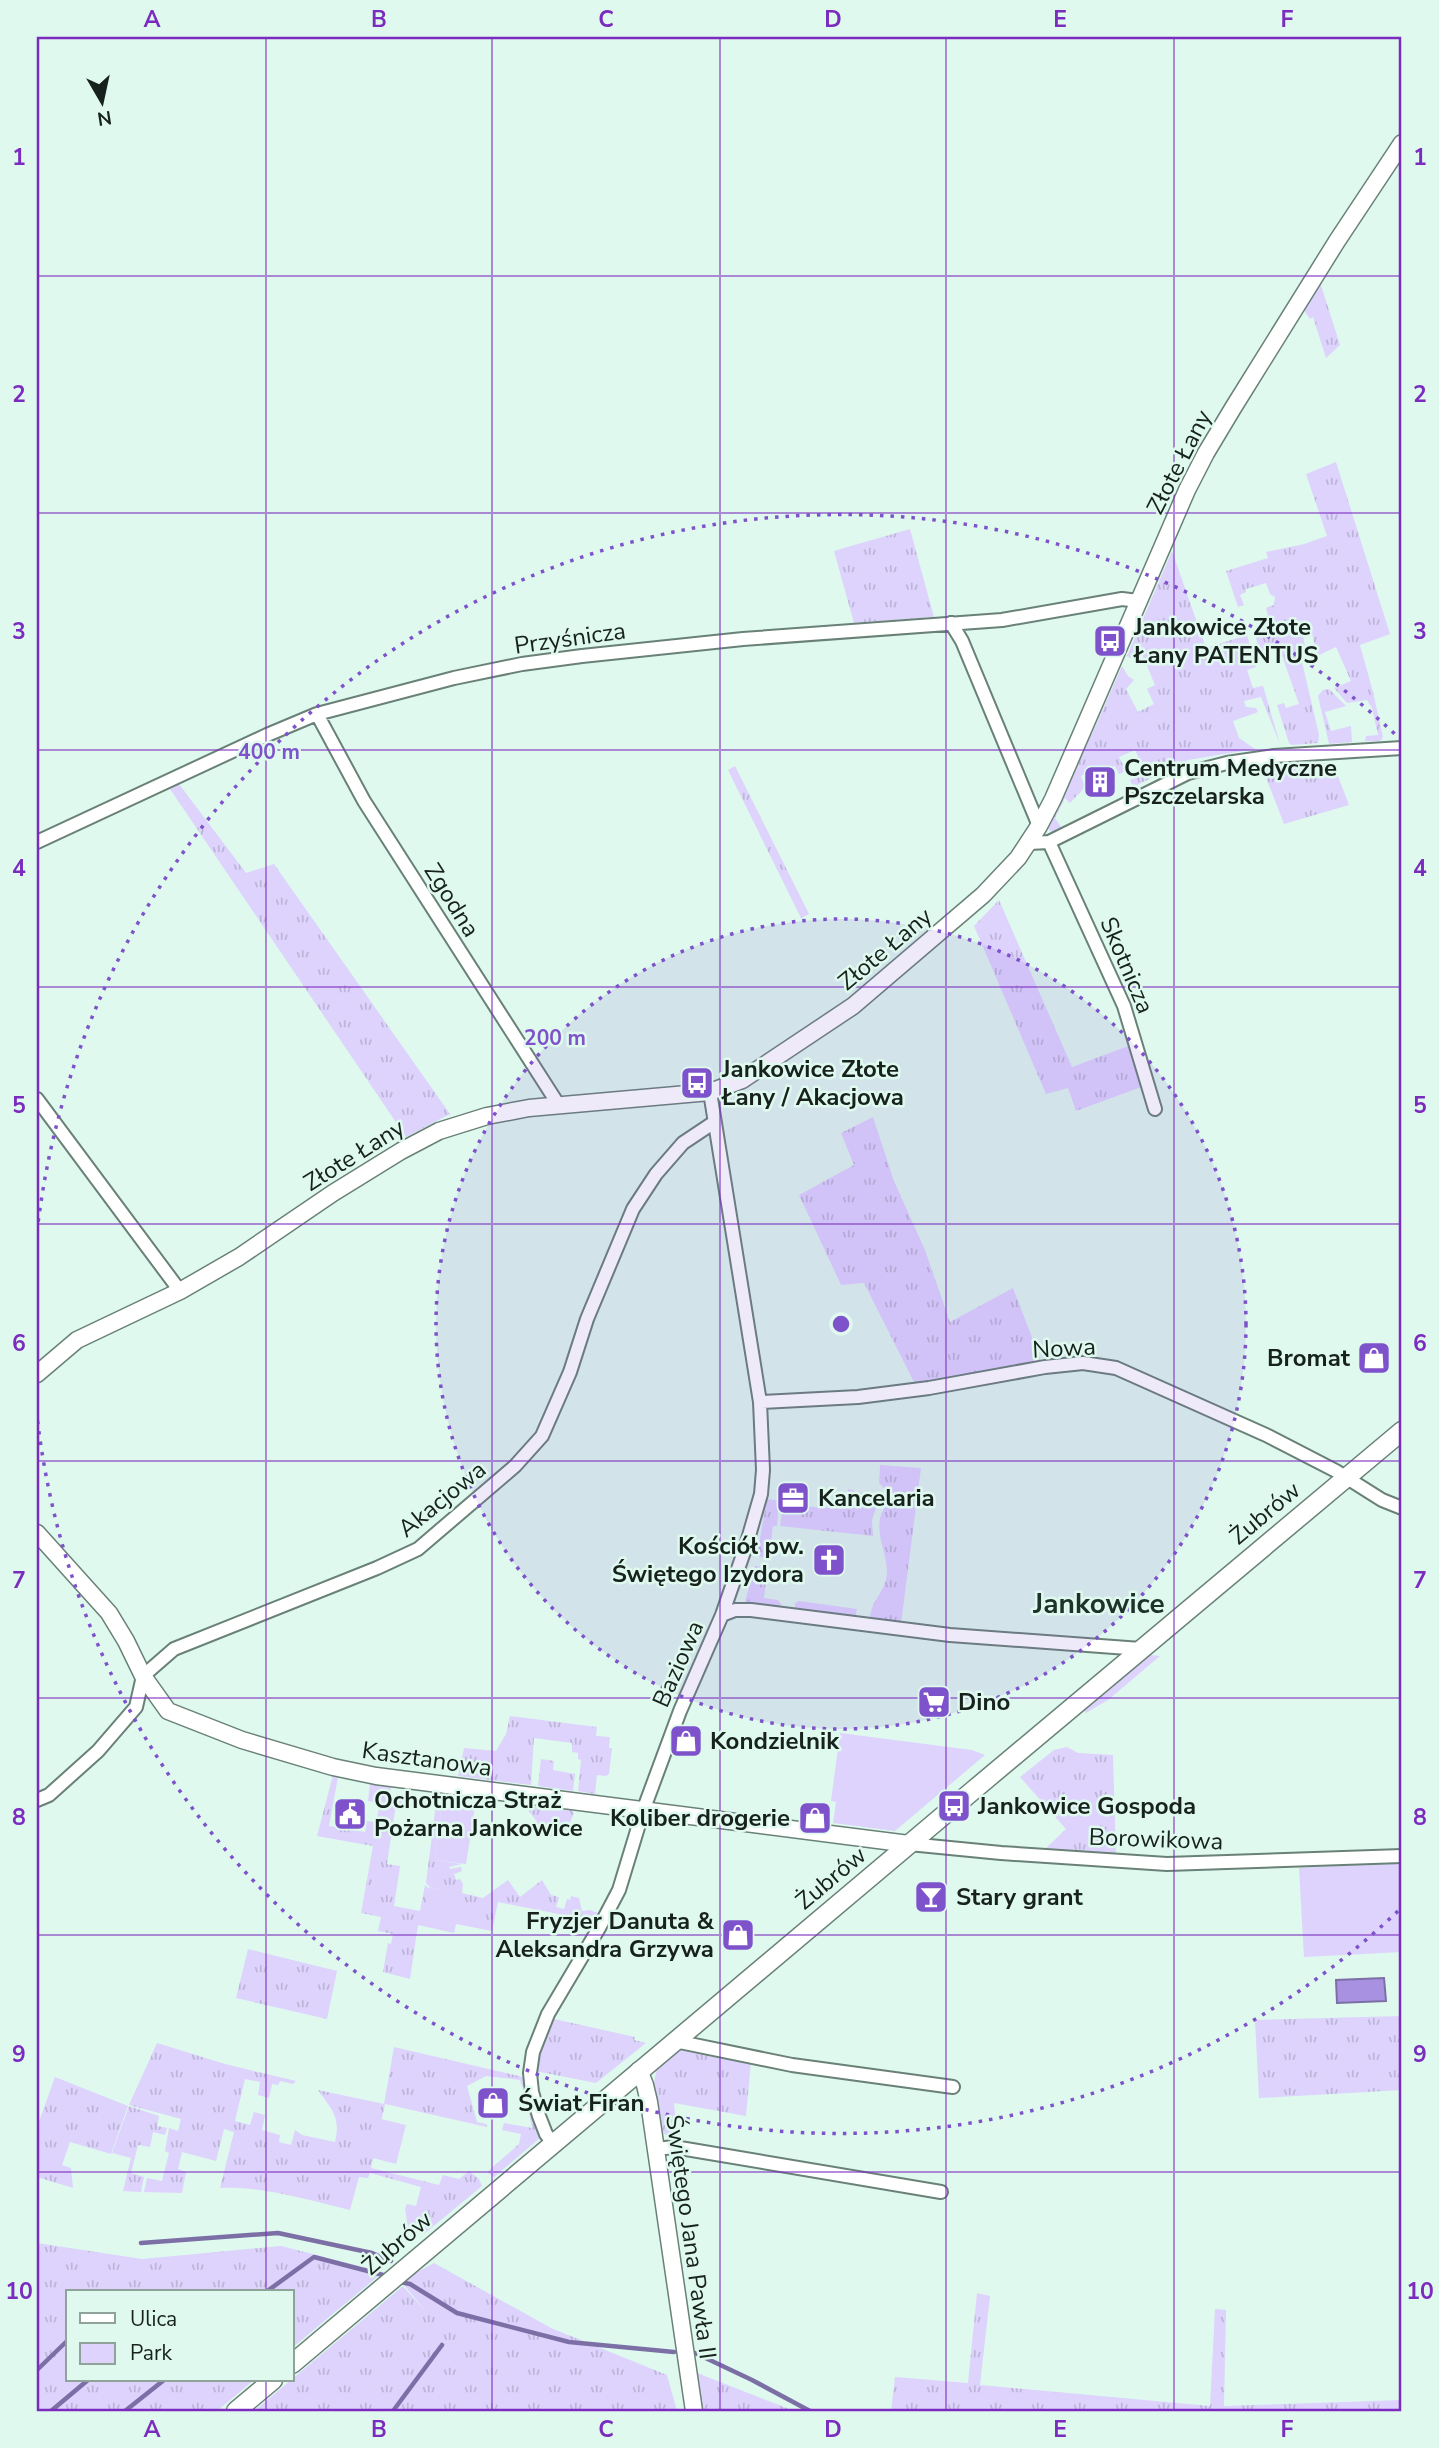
<svg xmlns="http://www.w3.org/2000/svg" width="1439" height="2448" font-family="'Nunito Sans',sans-serif">
<style>
.grass{fill:url(#grass-tufts)}
.park{fill:#ddd3fd}
.water{fill:#a791e0;stroke:#7c6fa6;stroke-width:2}
.lines{fill:none;stroke-linecap:round;stroke-linejoin:round}
.stream{stroke:#7c6fa6;stroke-width:4.5}
.minor-casing{stroke:#698177;stroke-width:16}
.tertiary-casing{stroke:#698177;stroke-width:19}
.secondary-casing{stroke:#698177;stroke-width:21}
.minor{stroke:#fff;stroke-width:12}
.tertiary{stroke:#fff;stroke-width:16}
.secondary{stroke:#fff;stroke-width:18}
.grid{fill:none;stroke:#7b2cbf;stroke-width:2;stroke-opacity:0.55}
.ring{fill:none;stroke:#7d52cb;stroke-width:3.5;stroke-dasharray:3.5 7}
.labels{text-anchor:middle;dominant-baseline:central;stroke-width:5;stroke-linejoin:round;paint-order:stroke}
.street-label{font-size:24px;fill:#17211d;stroke:#dff9ee}
.poi-label{font-size:24px;font-weight:bold;fill:#17211d;stroke:#dff9ee;text-anchor:start}
.quarter-label{font-size:28px;font-weight:bold;fill:#1d332a;stroke:#dff9ee}
.centre{fill:#7d52cb;stroke:#dff9ee;stroke-width:3.5}
.ring-label{font-size:21px;text-anchor:middle;font-weight:bold;fill:#7d52cb;stroke:#dff9ee;stroke-width:5;stroke-linejoin:round;paint-order:stroke}
.neatline{fill:none;stroke:#7b2cbf;stroke-width:2.5}
.grid-label{font-size:23px;text-anchor:middle;font-weight:bold;fill:#7b2cbf}
</style>
<defs>
<pattern id="grass-tufts" width="24" height="20" patternUnits="userSpaceOnUse" patternTransform="scale(1.75)"><rect width="24" height="20" fill="#ddd3fd"/><path d="M3 7l-1-3M5 7V3M7 7l1-3M15 17l-1-3M17 17v-4M19 17l1-3" fill="none" stroke="#bdb5d8"/></pattern>
</defs>
<rect width="100%" height="100%" fill="#dff9ee"/>
<path class="grass" d="M1320,282L1340,345L1326,358L1313,317L1310,319L1303,309Z
M1336,462L1390,634L1360,645L1373,692L1383,737L1380,741H1365L1366,736L1378,735L1372,708L1367,700L1347,703L1334,688L1351,681L1336,647L1317,656L1312,633L1303,635L1305,647L1299,649L1319,735L1318,743L1292,745L1289,743L1277,705L1284,703L1286,708L1299,704L1279,647L1260,653L1256,638L1258,631L1271,627L1266,608L1274,605L1275,597L1270,594L1266,583L1246,589V592L1240,595L1244,605L1238,607L1226,571L1268,558L1266,552L1304,544L1327,536L1306,474Z
M910,529L934,617L854,623L834,551Z
M1172,551L1206,648L1247,635L1256,667L1247,670L1253,688L1263,686L1280,744L1261,697L1244,701L1246,707L1256,708L1258,712L1233,721L1239,738L1255,749L1188,760L1133,787L1130,780L1146,773L1135,750L1119,757L1126,771L1119,774L1115,766L1106,770L1103,765L1081,776L1085,787L1070,803L1065,798L1055,818L1063,830L1051,832L1047,827L1088,736L1092,734L1122,666L1128,676L1134,680L1126,689L1138,712L1154,704L1147,689L1155,685L1142,654L1130,658L1127,656Z
M1329,689L1346,706L1325,712L1331,731L1351,726L1352,742L1329,744L1318,696L1323,690Z
M1333,763L1349,805L1284,824L1262,767Z
M735,766L809,914L801,918L728,770Z
M179,784L246,873L274,864L450,1114L406,1137L170,789Z
M999,900L1072,1067L1131,1045L1144,1086L1076,1111L1068,1088L1046,1094L974,926Z
M873,1117L894,1181L925,1250L950,1322L1013,1288L1040,1358V1366L916,1386L864,1283L841,1285L799,1195L854,1165L841,1133Z
M880,1465L921,1468L901,1624L870,1620C869,1605 882,1594 886,1580C891,1558 874,1538 881,1515C883,1509 889,1502 893,1497L879,1483Z
M848,1489L875,1497L878,1502L872,1520L873,1536L780,1526L783,1505L846,1509Z
M767,1499L779,1501L777,1526H773L769,1558L757,1556Z
M755,1566L768,1567L764,1598L778,1600L781,1604L779,1609L744,1605Z
M799,1601L857,1609L855,1619L795,1611V1603Z
M1141,1654L1160,1656L1108,1700L1086,1713L1083,1707Z
M510,1716L597,1727L596,1736L610,1737L609,1748H612L609,1774L606,1776L597,1775L595,1794L578,1791L581,1760L578,1759V1753L572,1752V1743L534,1738L531,1785L458,1776L464,1748L496,1751L506,1734Z
M1067,1747L1078,1753L1113,1755L1116,1856L1042,1852L1066,1829L1020,1777L1054,1750Z
M541,1759L554,1761L553,1770L575,1774L573,1791L538,1786Z
M333,1775L338,1777L329,1826L365,1832L367,1821L376,1822L380,1803L368,1801L370,1783L391,1787L389,1797L429,1802L428,1807L396,1804L387,1864L400,1866L394,1906L420,1911L425,1885L429,1889L424,1917L480,1927L451,1904L452,1893L430,1887L426,1883L436,1803H442L435,1860L462,1864L449,1867L450,1869L461,1867L462,1871L454,1874L456,1880L460,1879L463,1884L462,1893L483,1898L508,1880L520,1897L542,1880L551,1895L559,1897L556,1907L564,1909L567,1899L570,1900L571,1896L579,1898L582,1911L590,1910L598,1913L594,1921L498,1902L492,1931L456,1924L454,1933L418,1925L410,1979L383,1972L388,1943L391,1944L393,1934L378,1931L381,1917L361,1913L373,1846L317,1836Z
M536,1806L571,1810L574,1813C568,1828 565,1839 547,1836L527,1808H519Z
M248,1949L337,1971L327,2019L236,1998Z
M1402,2016V2090L1259,2098L1255,2020Z
M554,2019L635,2037L634,2040L646,2043L596,2083L535,2071L542,2044Z
M157,2043L225,2064L296,2081L293,2084L280,2081L278,2085L272,2084L269,2098L258,2095L260,2082L245,2079L235,2121L250,2125L254,2112L265,2115L262,2130L280,2135L279,2142L291,2145L295,2130L302,2135L335,2142C341,2117 332,2110 318,2090L384,2104L394,2047L519,2076L522,2077L525,2086L522,2087L520,2080L486,2076L467,2086L477,2122L486,2124L487,2127L385,2104L371,2168L439,2185L443,2175L459,2179L469,2171L479,2179L482,2186L424,2234L408,2227L405,2209L407,2204L416,2206L421,2187L370,2173L368,2178L359,2177L350,2210C307,2200 264,2186 220,2188L234,2132L224,2129L216,2161L182,2152L178,2169L186,2172L182,2193L144,2192L147,2178L162,2181L169,2153L165,2151L169,2128L178,2131L181,2119L129,2105Z
M689,2047L751,2061L746,2116L674,2103L678,2144L662,2132C653,2095 642,2059 689,2047Z
M55,2077L128,2106L111,2154L70,2142L62,2165L71,2168L73,2188L37,2177V2127Z
M530,2103L540,2138L494,2177L487,2172L519,2144L521,2134L502,2130L504,2123L532,2128L527,2104Z
M129,2106L159,2116L157,2126L167,2128L165,2135L153,2132L150,2147L138,2145L131,2173L144,2177L141,2192L123,2191L131,2158L112,2153Z
M37,2243L142,2259L281,2246L383,2272L292,2348V2292H68V2380H254L217,2411H37Z
M434,2263L551,2328L667,2375L677,2411H254L403,2286L427,2313L401,2281Z
M977,2293L990,2296L980,2385L1210,2406L1215,2309L1226,2310L1224,2406L1402,2400V2411H891L895,2377L968,2383Z
M692,2371L794,2411H699Z"/>
<path class="park" d="M840,1733L972,1750L985,1755L895,1831L833,1823L836,1802L831,1801Z
M442,1803L475,1807L466,1864L435,1860Z
M1402,1862V1952L1304,1957L1299,1868Z
M429,1887L453,1893L451,1904L484,1910L480,1928L423,1917Z
M381,2119L406,2125L396,2164L373,2158Z"/>
<path class="water" d="M1384,1978L1386,2001L1337,2003L1336,1980Z"/>
<g class="lines">
<path class="stream" d="M141,2243L278,2233L372,2253L391,2261
M400,2282L410,2284L457,2313L569,2342L674,2352
M266,2292L314,2257L383,2275
M695,2353L752,2380L810,2411
M37,2370L67,2341
M51,2411L88,2380
M125,2411L164,2380
M393,2411L442,2345"/>
<defs>
<path id="minor" d="M951,623L962,641L1039,826
M317,714L364,801L558,1104
M37,842L267,735L317,714L454,678L522,664L582,656L743,639L1002,620L1122,599L1138,601
M1049,842L1124,1006L1155,1109
M1029,843L1049,842L1188,773L1227,763L1274,756L1402,748
M37,1099L180,1291
M760,1402L858,1397L929,1388L1045,1367L1083,1363L1116,1368L1266,1435L1336,1471L1382,1500L1402,1508
M722,1615L735,1610H751L950,1635L1141,1649
M37,1800L49,1795L98,1751L136,1707L143,1676L174,1649L377,1568L418,1549L515,1466L542,1436L570,1372L587,1319L633,1209L656,1174L683,1143L713,1123
M909,1844L1001,1853L1167,1864L1402,1856
M675,2041L792,2065L953,2087
M553,2143L546,2134L539,2116L532,2092L530,2073L533,2052L548,2014L599,1928L619,1890L643,1811L680,1711L722,1615L746,1546L761,1494L763,1470L760,1402L710,1092
M656,2149L674,2147L941,2192"/>
<path id="tertiary" d="M37,1374L77,1340L180,1291L239,1257L333,1193L401,1151L439,1131L487,1116L529,1108L710,1092L742,1080L853,1006L983,895L1018,858L1039,826L1053,799L1187,490L1206,453L1233,408L1337,241L1402,143
M37,1533L109,1613L126,1641L143,1676L168,1711L242,1740L333,1767L376,1776L909,1844
M639,2070L645,2085L649,2102L694,2411"/>
<path id="secondary" d="M292,2364C662,2052 1031,1741 1402,1431
M236,2411L273,2380"/>
</defs>
<use href="#minor" class="minor-casing"/>
<use href="#tertiary" class="tertiary-casing"/>
<use href="#secondary" class="secondary-casing"/>
<use href="#minor" class="minor"/>
<use href="#tertiary" class="tertiary"/>
<use href="#secondary" class="secondary"/>
</g>
<path class="grid" d="M266,37V2292M492,37V2411M720,37V2411M946,37V2411M1174,37V2411M37,276H1402M37,513H1402M37,750H1402M37,987H1402M37,1224H1402M37,1461H1402M37,1698H1402M37,1935H1402M37,2172H1402M266,2380V2411"/>
<circle cx="841" cy="1324" r="405" fill="#7d52cb" fill-opacity=".12"/>
<g class="ring">
<circle cx="841" cy="1324" r="405"/>
<path d="M1398 1911A809 809 0 0 1 37 1416M37 1232A809 809 0 0 1 1398 737"/>
</g>
<defs>
<symbol id="bus-square" viewBox="-11 -11 22 22"><rect x="-9" y="-9" width="18" height="18" rx="4" fill="#7d52cb" stroke="#dff9ee"/><path d="M-5-6H5V4H4V6H2V4H-2V6H-4V4H-5ZM-3.5-4V0h7V-4ZM-3.5 1.2v1.5H-2V1.2ZM2 1.2v1.5H3.5V1.2Z" fill="#fff"/></symbol>
<symbol id="building-square" viewBox="-11 -11 22 22"><rect x="-9" y="-9" width="18" height="18" rx="4" fill="#7d52cb" stroke="#dff9ee"/><path d="M-4-6H4V6H1V3H-1V6H-4ZM-2.5-4.3h1.7v1.8h-1.7ZM.8-4.3h1.7v1.8H.8ZM-2.5-1h1.7V.8h-1.7ZM.8-1h1.7V.8H.8Z" fill="#fff"/></symbol>
<symbol id="shop-square" viewBox="-11 -11 22 22"><rect x="-9" y="-9" width="18" height="18" rx="4" fill="#7d52cb" stroke="#dff9ee"/><path d="M-5-2.5h2.3a2.7 3.5 0 0 1 5.4 0H5L5.5 6h-11ZM-1.5-2.5h3a1.5 2.3 0 0 0-3 0Z" fill="#fff"/></symbol>
<symbol id="office-square" viewBox="-11 -11 22 22"><rect x="-9" y="-9" width="18" height="18" rx="4" fill="#7d52cb" stroke="#dff9ee"/><path d="M-6-3h4V-5.5h4V-3h4V5H-6ZM-1-4.5V-3h2v-1.5ZM-6 0V1H6V0Z" fill="#fff"/></symbol>
<symbol id="church-square" viewBox="-11 -11 22 22"><rect x="-9" y="-9" width="18" height="18" rx="4" fill="#7d52cb" stroke="#dff9ee"/><path d="M-1.2-6h2.4v3.5h3.3v2.4h-3.3V6h-2.4V-.1h-3.3v-2.4h3.3Z" fill="#fff"/></symbol>
<symbol id="supermarket-square" viewBox="-11 -11 22 22"><rect x="-9" y="-9" width="18" height="18" rx="4" fill="#7d52cb" stroke="#dff9ee"/><path d="M-6-5.5h2.5l.6 2H6L4.5 2H-2.5L-4.4-4H-6ZM-1.5 3.2a1.3 1.3 0 1 0 .1 0ZM3 3.2a1.3 1.3 0 1 0 .1 0Z" fill="#fff"/></symbol>
<symbol id="civic-square" viewBox="-11 -11 22 22"><rect x="-9" y="-9" width="18" height="18" rx="4" fill="#7d52cb" stroke="#dff9ee"/><path d="M-.6-6.5H3V-4.5H.6V-3L4-1V1h2V6H-6V1h2V-1L-.6-3ZM-1.2 2.5V6h2.4V2.5Z" fill="#fff"/></symbol>
<symbol id="bar-square" viewBox="-11 -11 22 22"><rect x="-9" y="-9" width="18" height="18" rx="4" fill="#7d52cb" stroke="#dff9ee"/><path d="M-6-5H6L.8 .8V4.5H3.5V6h-7V4.5H-.8V.8Z" fill="#fff"/></symbol>
</defs>
<g fill-rule="evenodd">
<use href="#bus-square" x="1091" y="622" width="38" height="38"/>
<use href="#building-square" x="1081" y="763" width="38" height="38"/>
<use href="#bus-square" x="678" y="1064" width="38" height="38"/>
<use href="#shop-square" x="1355" y="1339" width="38" height="38"/>
<use href="#office-square" x="774" y="1479" width="38" height="38"/>
<use href="#church-square" x="810" y="1541" width="38" height="38"/>
<use href="#supermarket-square" x="915" y="1683" width="38" height="38"/>
<use href="#shop-square" x="667" y="1722" width="38" height="38"/>
<use href="#bus-square" x="935" y="1787" width="38" height="38"/>
<use href="#civic-square" x="331" y="1795" width="38" height="38"/>
<use href="#shop-square" x="796" y="1799" width="38" height="38"/>
<use href="#bar-square" x="912" y="1878" width="38" height="38"/>
<use href="#shop-square" x="719" y="1916" width="38" height="38"/>
<use href="#shop-square" x="474" y="2084" width="38" height="38"/>
</g>
<g class="labels">
<g class="street-label">
<text transform="translate(1179 462) rotate(-63)">Złote Łany</text>
<text transform="translate(570 638) rotate(-8)">Przyśnicza</text>
<text transform="translate(452 900) rotate(58)">Zgodna</text>
<text transform="translate(885 949) rotate(-40)">Złote Łany</text>
<text transform="translate(1127 965) rotate(67)">Skotnicza</text>
<text transform="translate(354 1155) rotate(-32)">Złote Łany</text>
<text transform="translate(1064 1348) rotate(-3)">Nowa</text>
<text transform="translate(442 1499) rotate(-39)">Akacjowa</text>
<text transform="translate(1265 1513) rotate(-40)">Żubrów</text>
<text transform="translate(678 1664) rotate(-66)">Baziowa</text>
<text transform="translate(427 1759) rotate(8)">Kasztanowa</text>
<text transform="translate(1156 1839) rotate(2)">Borowikowa</text>
<text transform="translate(831 1878) rotate(-40)">Żubrów</text>
<text transform="translate(691 2237) rotate(82)">Świętego Jana Pawła II</text>
<text transform="translate(397 2243) rotate(-41)">Żubrów</text>
</g>
<g class="poi-label">
<text x="1134" y="627">Jankowice Złote<tspan x="1134" dy="28">Łany PATENTUS</tspan></text>
<text x="1124" y="768">Centrum Medyczne<tspan x="1124" dy="28">Pszczelarska</tspan></text>
<text x="722" y="1069">Jankowice Złote<tspan x="722" dy="28">Łany / Akacjowa</tspan></text>
<text x="1350" y="1358" text-anchor="end">Bromat</text>
<text x="818" y="1498">Kancelaria</text>
<text x="804" y="1546" text-anchor="end">Kościół pw.<tspan x="804" dy="28">Świętego Izydora</tspan></text>
<text x="958" y="1702">Dino</text>
<text x="710" y="1741">Kondzielnik</text>
<text x="374" y="1800">Ochotnicza Straż<tspan x="374" dy="28">Pożarna Jankowice</tspan></text>
<text x="978" y="1806">Jankowice Gospoda</text>
<text x="790" y="1818" text-anchor="end">Koliber drogerie</text>
<text x="956" y="1897">Stary grant</text>
<text x="714" y="1921" text-anchor="end">Fryzjer Danuta &amp;<tspan x="714" dy="28">Aleksandra Grzywa</tspan></text>
<text x="518" y="2103">Świat Firan</text>
</g>
<g class="quarter-label">
<text x="1099" y="1604">Jankowice</text>
</g>
</g>
<circle cx="841" cy="1324" r="10" class="centre"/>
<g class="ring-label">
<text x="269" y="759">400 m</text>
<text x="555" y="1045">200 m</text>
</g>
<rect width="1439" height="2448" fill="none" stroke="#dff9ee" stroke-width="77"/>
<rect x="66" y="2290" width="228" height="91" fill="#dff9ee" stroke="#8fa39a" stroke-width="2"/>
<rect x="80" y="2313" width="35" height="10" fill="#ffffff" stroke="#8fa39a" stroke-width="2"/>
<text x="130" y="2326" font-size="21" fill="#17211d">Ulica</text>
<rect x="80" y="2343" width="35" height="21" fill="#ddd3fd" stroke="#8fa39a" stroke-width="2"/>
<text x="130" y="2360" font-size="21" fill="#17211d">Park</text>
<g transform="translate(102 102) rotate(171)" stroke="#dff9ee" stroke-width="5" paint-order="stroke">
<path d="M0-5L12 26L0 18L-12 26Z" fill="#17211d"/>
<text y="-10" font-size="19" font-weight="bold" text-anchor="middle" fill="#17211d">N</text>
</g>
<rect x="38" y="38" width="1362" height="2372" class="neatline"/>
<g class="grid-label">
<text x="152" y="27">A</text>
<text x="379" y="27">B</text>
<text x="606" y="27">C</text>
<text x="833" y="27">D</text>
<text x="1060" y="27">E</text>
<text x="1287" y="27">F</text>
<text x="19" y="165">1</text>
<text x="1420" y="165">1</text>
<text x="19" y="402">2</text>
<text x="1420" y="402">2</text>
<text x="19" y="639">3</text>
<text x="1420" y="639">3</text>
<text x="19" y="876">4</text>
<text x="1420" y="876">4</text>
<text x="19" y="1113">5</text>
<text x="1420" y="1113">5</text>
<text x="19" y="1351">6</text>
<text x="1420" y="1351">6</text>
<text x="19" y="1588">7</text>
<text x="1420" y="1588">7</text>
<text x="19" y="1825">8</text>
<text x="1420" y="1825">8</text>
<text x="19" y="2062">9</text>
<text x="1420" y="2062">9</text>
<text x="19" y="2299">10</text>
<text x="1420" y="2299">10</text>
<text x="152" y="2437">A</text>
<text x="379" y="2437">B</text>
<text x="606" y="2437">C</text>
<text x="833" y="2437">D</text>
<text x="1060" y="2437">E</text>
<text x="1287" y="2437">F</text>
</g>
</svg>
